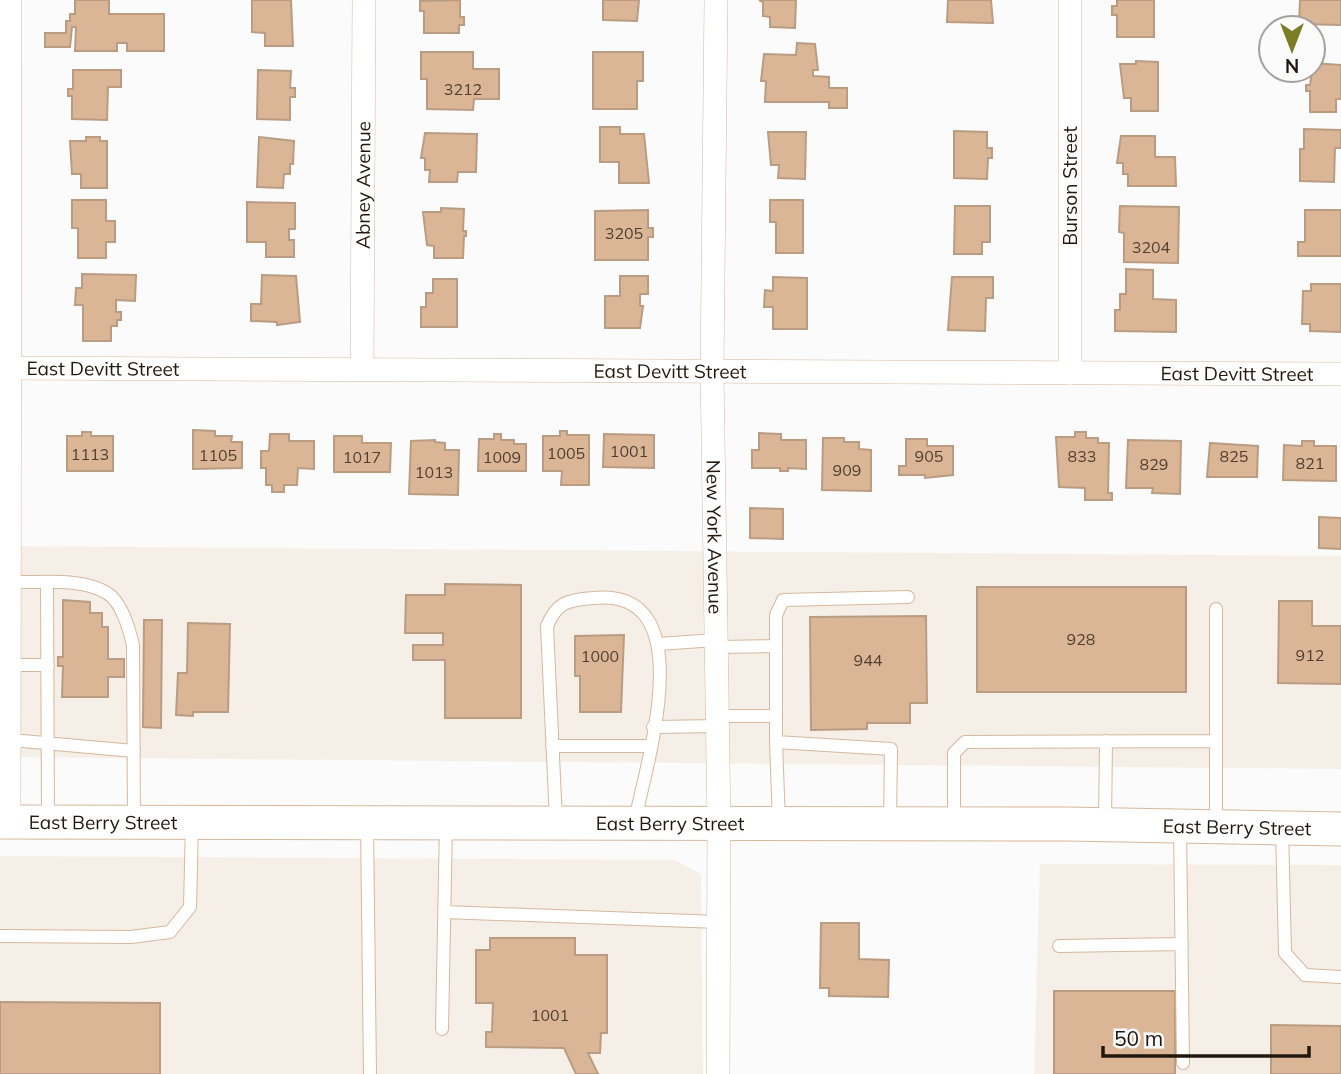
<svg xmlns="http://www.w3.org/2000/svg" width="1341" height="1074" font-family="Mulish,sans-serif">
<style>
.built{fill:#f6efe8}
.building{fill:#dbb696;stroke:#b99c82;stroke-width:2}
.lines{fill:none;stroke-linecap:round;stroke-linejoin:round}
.service-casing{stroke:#d6b89d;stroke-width:14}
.minor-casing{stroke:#d6b89d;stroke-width:24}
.secondary-casing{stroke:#d6b89d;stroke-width:35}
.service{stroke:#fff;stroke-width:12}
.minor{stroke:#fff;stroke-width:23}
.secondary{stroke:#fff;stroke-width:33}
.labels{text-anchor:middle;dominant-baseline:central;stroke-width:5;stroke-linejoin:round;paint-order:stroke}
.number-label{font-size:16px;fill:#503f2f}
.street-label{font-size:19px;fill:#22170d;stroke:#fbfbfb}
</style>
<rect width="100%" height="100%" fill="#fbfbfb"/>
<path class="built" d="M0,546L1341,556V769L0,757Z
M0,856L675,860L701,874L703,1074H0Z
M1040,864L1341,865V1074H1034Z"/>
<path class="building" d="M75,0H109V14H164V51H127V43H117V51H75L76,27H72L70,47H45V33H66V21H70V14H75Z
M252,0H291L293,46H265V33L252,32Z
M460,0V17H464V25H459V33H424V11H420V1Z
M603,0H639L637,21L603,20Z
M759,0H796L795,28L770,27V17L763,16V2Z
M948,0H991L993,23L947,22Z
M1117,0H1154V37H1117V15H1112V6H1117Z
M1300,0H1341V25L1299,24Z
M797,43L815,44L818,70H813V76L829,77V88H847V108H829V102H765L766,81H761L764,54L796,55Z
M421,52H473V69H499V99H474L473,110L427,109V79H421Z
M593,52H643V81H637V109H593Z
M1136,61L1158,62V111H1131V98H1124L1120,64H1136Z
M1313,63L1341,65V99H1336V112H1310V91H1306V85H1310Z
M73,70H121V87H108L107,120L72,119V96H68V89H73Z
M258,70L291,71L290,88H295V97H290V120L257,119Z
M600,127H620V134H644L649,183H619V162H600Z
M1304,129L1341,130V148H1335L1334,182L1300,181V149H1304Z
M954,131L987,132V148H992V158H988L987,179L954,178Z
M768,132H806L805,179L778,178L779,165H771Z
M425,133L477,134L476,172H458L457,182H429L430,170H425V158H421Z
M1121,136H1155V157H1175L1176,186H1128V174H1123V163H1117Z
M86,137H100V141H107V188H81V174H72L70,141H86Z
M259,137L294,141L293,164H290V174H284L283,188L257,187Z
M72,200H106V221H115V242H106V258H78V228H72Z
M770,200H803V253H776V222H770Z
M247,202L295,203V229H289V240H294V257H266V242H247Z
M955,206H990V242H982V254H954Z
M1120,206L1179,207L1178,263L1124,262V233L1119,232Z
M441,208L464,209L463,231H466V236H464L463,258H434V246L427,245L423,212H441Z
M648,210V228H653V237H648V260H595V211Z
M1305,210H1341V256H1298V242H1305Z
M1126,269L1153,270V299L1176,300V332L1115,331V310H1120V294H1126Z
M82,274L136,275L135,301L116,300V312H121V320H117V326H111V341H83V305H75L76,288H82Z
M262,275L296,276L300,322L277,325V322L251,321V304H261Z
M620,276H648V294H640V306H643L640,328H605V296H620Z
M773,277L807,278V329H773V307H764L765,290L773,291Z
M952,277H993V298H986L985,331L948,330Z
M433,279H457V327H421V307H426V293H433Z
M1311,284H1341V332L1310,331V324H1302L1303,291H1311Z
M193,430L215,431V436H232L231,442H242V468L193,469Z
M560,431H567V435H589V485H561L562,471H543V436H560Z
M82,432H91V436H113V471H67V436H82Z
M1075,432H1086V438H1098V443H1109L1108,493H1112V500H1085V488L1059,487L1056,437H1075Z
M759,433L781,434V440H806V469L788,468V471H780V468H752V450H759Z
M270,434H289V441H314V469L298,468L297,485H284V492H272V485H266V468H261V451H269Z
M494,434H501V440H514V444H526V471H478L479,439H494Z
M604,434L654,435V468L603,467Z
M334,436H362V443H391L390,472H334Z
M823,438H844V442H859V449L871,450V491L822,490Z
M906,439H927V446H953V475L925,478V475H899V466H906Z
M435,440V442L445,443V450H459L458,495L409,494L411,441Z
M1128,440L1181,441L1180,494L1152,493L1153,488H1126Z
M1302,441H1314V446H1336V481L1283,480L1284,445L1302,446Z
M1210,443L1258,446L1257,477H1207Z
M750,508L783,509V539L750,538Z
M1319,517L1341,518V549L1319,548Z
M445,584L521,585V718H445V660H413V645H443V633H405L406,595H445Z
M977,587H1186V692H977Z
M63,600L90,602V613H102V627H108V659H124V677H108V697H62L63,666H58V657H63Z
M1279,601H1312V626H1341V684L1278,683Z
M926,616L927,703H910V723H867V729L811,730L810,617Z
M144,620H162L161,728L143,727Z
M188,623L230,624L228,712H193V716L176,715L178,673H187Z
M624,635L621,712H580V676H575V636Z
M821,923H859V959L889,960L888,997L829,996V988H820Z
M490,938H575V955H607V1033H601L600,1053H588L598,1074H576L564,1048L486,1047V1032H492L493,1003H476V950H490Z
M1054,991H1175V1074H1054Z
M0,1002L160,1003V1074H0Z
M1271,1025L1341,1026V1074H1271Z"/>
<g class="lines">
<defs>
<path id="service" d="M10,582C39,583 81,577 107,593C122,602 129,629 133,645L134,823
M47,583L48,821
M1216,609V826
M658,644L716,640
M716,647L776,646
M10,665H48
M717,716H776
M653,727L718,726
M11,740L134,751
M776,742L779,822
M552,746H649
M556,821L547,626C557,602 568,600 593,598C703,586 647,761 635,820
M954,822V753L965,742L1216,741
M367,823L370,1074
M890,823L891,749L776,742V615L783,600L908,597
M1105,824L1106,741
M1180,826L1183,1063
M1282,828L1285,953L1305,975L1341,977
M444,912L719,922
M0,936L131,937L170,932L190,907L192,823
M1059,946L1182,944
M442,1029L446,824"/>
<g id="minor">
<path id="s1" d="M716,0L712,371L719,824L718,1074"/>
<path d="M1070,0V373"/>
<path id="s2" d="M0,368L1341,374"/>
<path id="s3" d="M362,369L364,0"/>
<path d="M9,822L10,0"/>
</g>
<g id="secondary">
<path id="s4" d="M0,822L1067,824L1341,829"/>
</g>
</defs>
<use href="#service" class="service-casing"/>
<use href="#minor" class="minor-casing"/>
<use href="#secondary" class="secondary-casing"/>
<use href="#service" class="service"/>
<use href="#minor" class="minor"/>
<use href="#secondary" class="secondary"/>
</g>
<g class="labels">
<g class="number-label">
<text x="463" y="89">3212</text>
<text x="624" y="233">3205</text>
<text x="1151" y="247">3204</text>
<text x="629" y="451">1001</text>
<text x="566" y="453">1005</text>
<text x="90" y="454">1113</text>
<text x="218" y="455">1105</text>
<text x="929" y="456">905</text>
<text x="1082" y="456">833</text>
<text x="1234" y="456">825</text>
<text x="362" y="457">1017</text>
<text x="502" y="457">1009</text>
<text x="1310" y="463">821</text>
<text x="1154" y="464">829</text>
<text x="847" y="470">909</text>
<text x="434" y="472">1013</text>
<text x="1081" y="639">928</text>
<text x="1310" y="655">912</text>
<text x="600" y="656">1000</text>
<text x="868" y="660">944</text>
<text x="550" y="1015">1001</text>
</g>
<g class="street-label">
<text stroke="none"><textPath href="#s3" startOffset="184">Abney Avenue</textPath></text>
<text transform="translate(1070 186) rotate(-90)">Burson Street</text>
<text stroke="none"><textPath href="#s2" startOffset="103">East Devitt Street</textPath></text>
<text stroke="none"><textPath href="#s2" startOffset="670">East Devitt Street</textPath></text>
<text stroke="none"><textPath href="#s2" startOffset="1237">East Devitt Street</textPath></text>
<text stroke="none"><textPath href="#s1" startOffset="537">New York Avenue</textPath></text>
<text stroke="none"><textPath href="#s4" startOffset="103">East Berry Street</textPath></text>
<text stroke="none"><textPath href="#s4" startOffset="670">East Berry Street</textPath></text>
<text stroke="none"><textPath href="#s4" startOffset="1237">East Berry Street</textPath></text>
</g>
</g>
<g transform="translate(1292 49) rotate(180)"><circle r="33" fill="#fbfbfb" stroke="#a4a09c" stroke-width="2"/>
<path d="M0-5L12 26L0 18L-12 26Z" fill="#7b7c25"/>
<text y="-10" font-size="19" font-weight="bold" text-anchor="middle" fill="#22170d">N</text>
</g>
<path d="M1103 1046v10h206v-10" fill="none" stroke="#22170d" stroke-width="3.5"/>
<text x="1114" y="1046" font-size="21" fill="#22170d" stroke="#fbfbfb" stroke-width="5" paint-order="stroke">50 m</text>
</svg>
